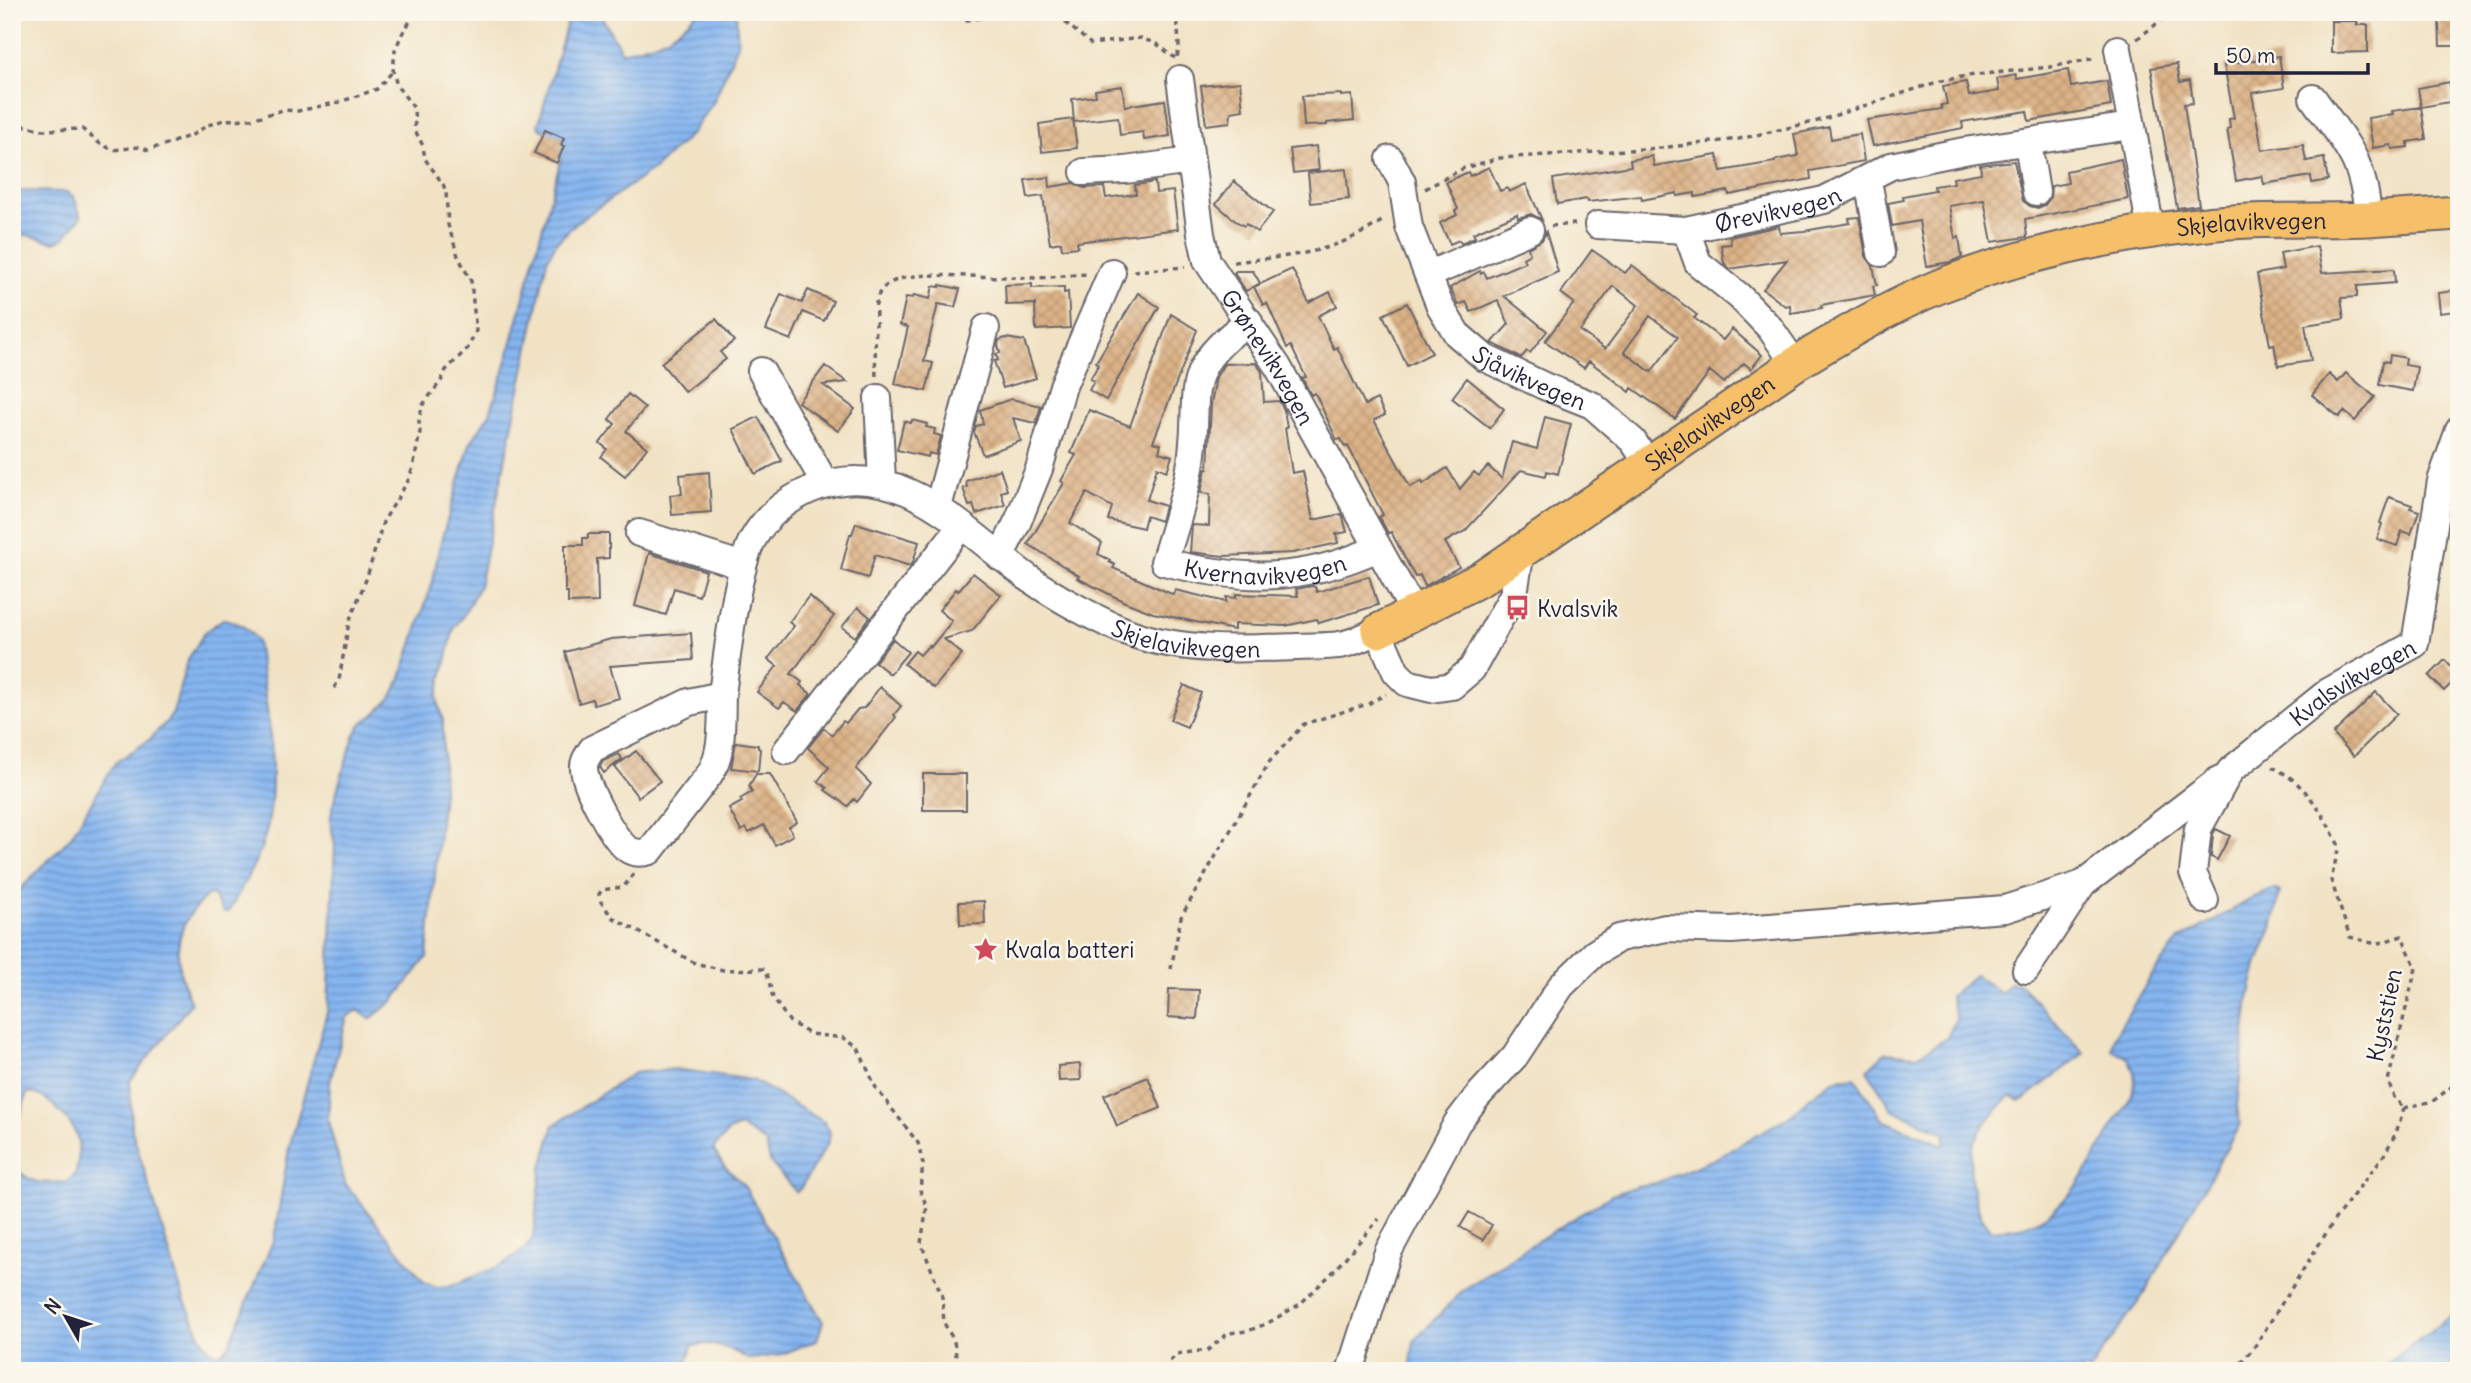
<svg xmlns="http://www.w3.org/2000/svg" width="2471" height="1383" font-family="Delius,sans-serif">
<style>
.water{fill:url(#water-rules);stroke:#546c96;stroke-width:2}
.building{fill:url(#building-cross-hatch);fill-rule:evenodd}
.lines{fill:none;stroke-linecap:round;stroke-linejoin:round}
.minor-casing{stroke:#6a656b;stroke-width:30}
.major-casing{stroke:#6a656b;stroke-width:37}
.path{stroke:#6a656b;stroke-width:3.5;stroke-dasharray:5 5;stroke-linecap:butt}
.minor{stroke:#fff;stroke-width:26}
.major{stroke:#f6c06b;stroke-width:33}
.labels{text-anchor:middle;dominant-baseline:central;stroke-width:5;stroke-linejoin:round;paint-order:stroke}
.street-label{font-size:23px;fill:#22223b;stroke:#fbf7ec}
.poi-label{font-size:23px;fill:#22223b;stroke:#fbf7ec;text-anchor:start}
</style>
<defs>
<pattern id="water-rules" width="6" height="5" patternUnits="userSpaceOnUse" patternTransform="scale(1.75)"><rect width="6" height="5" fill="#85b5f0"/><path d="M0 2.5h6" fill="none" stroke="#6c93c4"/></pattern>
<pattern id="building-cross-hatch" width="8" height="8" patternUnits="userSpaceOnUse" patternTransform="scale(1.75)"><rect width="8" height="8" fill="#dcb286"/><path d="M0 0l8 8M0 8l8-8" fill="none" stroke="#bc9975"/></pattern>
</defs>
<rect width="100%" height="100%" fill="#fbf7ec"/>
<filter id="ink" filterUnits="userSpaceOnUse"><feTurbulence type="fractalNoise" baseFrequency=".0143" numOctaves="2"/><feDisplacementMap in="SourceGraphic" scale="14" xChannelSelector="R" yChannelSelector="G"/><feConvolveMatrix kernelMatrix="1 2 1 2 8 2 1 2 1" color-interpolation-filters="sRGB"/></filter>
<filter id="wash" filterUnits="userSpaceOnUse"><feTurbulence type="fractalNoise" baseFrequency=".00686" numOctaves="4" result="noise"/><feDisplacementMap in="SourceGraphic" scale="28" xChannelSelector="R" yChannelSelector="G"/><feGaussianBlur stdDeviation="1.57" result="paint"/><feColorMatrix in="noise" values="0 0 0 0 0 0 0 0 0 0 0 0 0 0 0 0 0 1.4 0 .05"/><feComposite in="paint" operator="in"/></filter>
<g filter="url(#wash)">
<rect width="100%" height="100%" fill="#f1e2c4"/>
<path class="water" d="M570,12H599L622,52C656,43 672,40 697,12H736L738,44L714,101L692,133L654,169L577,222L556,243L547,260L479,586L465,613L454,628L437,698L443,721V792L427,957L393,1001L370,1019L358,1010L347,1017L330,1082L328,1121L345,1183L424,1282L437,1287L451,1286L502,1265L525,1249L533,1237L542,1167L554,1125L634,1073L675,1069L753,1080L824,1122L830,1132L829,1141L800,1189L796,1192L770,1162L766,1143L741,1127L730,1130L713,1149L724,1166L743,1184L823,1322L817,1340L780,1355L749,1359L727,1348L708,1344L692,1346L685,1371H12V1164C31,1186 40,1183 67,1182C70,1179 73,1177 75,1174C79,1166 80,1142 76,1134C70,1120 43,1090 27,1093L12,1144V898L70,838L115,763L149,740L168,720L173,713L187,661L205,632L223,619C237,621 249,629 257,641C265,700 279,764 268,824C262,854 243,887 228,912H223L213,896L208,895C171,927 172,960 191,1003L130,1081L132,1130L183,1297L201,1337L210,1350L219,1354L228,1347L274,1239L289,1148L328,1009L335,845L330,821L335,797L354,736L362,723L374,715L391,698L400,680L433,581L439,548L470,444L490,413L504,371L561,159L546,131L541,130L538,126Z
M12,191L66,192L74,197L81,217L65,237L56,242C39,239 29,233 12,235Z
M2274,889L2280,892L2272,928L2258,962L2249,997L2237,1106L2240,1124L2146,1291L2089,1371H1410L1414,1341L1463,1290L1537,1241L1612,1195L1637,1186L1656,1183L1714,1159L1793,1114L1808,1099L1836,1079L1855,1077L1883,1120L1944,1145L1945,1133L1892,1109L1867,1070L1885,1053L1917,1056L1947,1038L1956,1019L1950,996L1975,975L2001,993L2011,983L2021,985L2084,1053L2024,1099L2019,1101L2013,1096L2009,1097C1997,1110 1983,1123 1975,1141C1965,1164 1973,1213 1991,1230C2007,1229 2024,1228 2038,1220C2074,1201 2095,1158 2114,1124C2122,1111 2134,1097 2135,1081C2135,1072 2131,1063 2127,1056L2112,1050L2114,1037L2152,975L2179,940L2255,897Z
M2459,1310V1371H2377L2378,1370Z"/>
<g id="blocks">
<path class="building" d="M2439,19H2459V46H2440Z
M2331,21H2357V25H2368V52L2331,53Z
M2279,56L2284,88L2252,93L2262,150L2303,145L2306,161L2324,158L2328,180L2312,183L2311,176L2264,184L2262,176L2236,181L2227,129L2230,128L2229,119L2234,118L2224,65Z
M2177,64L2180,82L2190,80L2193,103L2184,104L2199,205L2177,208L2151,68Z
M2068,70L2071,87L2107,81L2111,106L2029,121L2027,111L1962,122L1963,128L1873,146L1867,120L1942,109L1941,105L1947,104L1943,86L1966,82L1969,96L1999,91L1997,79L2016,75L2017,79Z
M1240,82L1243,110L1231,112L1230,122L1206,125L1201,86Z
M2450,82V102L2421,107L2426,139L2408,142V147L2392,149L2391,145L2373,148L2368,118L2393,114L2392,111L2421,107L2418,88Z
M1122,86L1125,106L1165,100L1170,136L1144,140L1143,132L1120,135L1118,117L1074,122L1072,99L1096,96L1095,90Z
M1341,94V96L1352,95L1354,120L1327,123V125L1304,126L1302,96Z
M1073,119L1077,148L1042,152L1039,124Z
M1829,127L1831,139L1860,134L1864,161L1810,171L1811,179L1729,195L1728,191L1695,197V193L1677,196V193L1642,200L1641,196L1588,202L1587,199L1557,204L1553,179L1631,166L1630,160L1652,156L1654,166L1717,155L1721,171L1775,162V160L1798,156L1794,134Z
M545,130L564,138L561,145L564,146L557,163L534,153Z
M1316,146L1319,170L1293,173L1290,149Z
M2121,159L2128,199L2025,219L2027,237L1992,242L1984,200L1949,206L1955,238L1959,237L1962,257L1950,262L1927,266L1919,221L1892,226L1888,203L1904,200L1903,196L1935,190L1934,186L1954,183L1953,178L1981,173L1980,165L2014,161L2023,201L2030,206L2038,208L2045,205L2050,198L2051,186L2068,183L2066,171Z
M1489,167L1500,191L1507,188L1509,192L1526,184L1542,220L1531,214L1518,218L1517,214L1473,233L1475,237L1461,243L1459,240L1450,244L1440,223L1457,215L1455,211L1458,209L1446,182L1468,172L1470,176Z
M1346,169L1349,199L1311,203L1308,173Z
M1049,177L1050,187L1074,183L1084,188L1104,187L1106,198L1136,194L1135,185L1155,182L1156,193L1173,191L1178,229L1077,242L1078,247L1062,249L1061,242L1050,244L1043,196L1028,198L1025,180Z
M1234,181L1273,212L1257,232L1246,224L1244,226L1234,220L1216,204Z
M1859,217L1866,256L1873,266L1877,285L1873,286L1875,295L1821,305L1822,308L1791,313L1790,305L1785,306L1763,289L1787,260L1730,269L1724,263L1721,245L1731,244L1730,237L1779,226L1780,233L1804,231L1850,223L1849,218Z
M1546,232L1558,272L1504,296L1547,331L1530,353L1527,351L1521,358L1492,343L1509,324L1498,300L1471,312L1466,302L1458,305L1450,288L1480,271L1481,274L1484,272L1487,278L1525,262L1523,258L1530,254L1528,248L1542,240Z
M2317,246L2322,273L2394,269L2395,283L2357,286V297L2341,298L2344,319L2305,325L2311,361L2278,366L2274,344L2270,345L2257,274L2283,269L2280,253Z
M1592,250L1625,273L1632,265L1697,315L1694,318L1723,340L1732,329L1762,355L1751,369L1744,363L1724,383L1710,371L1675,419L1632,388L1630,392L1589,361L1584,368L1545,341L1574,303L1561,293ZM1613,286L1638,305L1605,349L1580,331ZM1650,316L1678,337L1651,372L1624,352Z
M1292,269L1309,303L1330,292L1337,306L1318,316L1334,349L1337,347L1365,405L1377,399L1385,415L1374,420L1410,487L1422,481L1423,484L1447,468L1460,489L1474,472L1479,476L1488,466L1502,479L1512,442L1537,449L1545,417L1571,424L1558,474L1547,471L1546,476L1521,470L1465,531L1445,542L1459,567L1425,586L1420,575L1415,577L1391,532L1388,533L1379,517L1383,515L1348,446L1345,447L1341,439L1337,440L1315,393L1311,395L1302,378L1306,377L1291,346L1287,348L1267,303L1263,305L1254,287Z
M1236,271H1253L1260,283L1246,291L1234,273Z
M1032,284V288L1064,287V293L1068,292L1070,328L1036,330L1035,304L1006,305L1005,285Z
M940,285L960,289L955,307L938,304L924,361L933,363L926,391L895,384L908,327L900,325L906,297L913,298L914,295L930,299L933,286L940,287Z
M808,290L833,301L824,321L803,312L791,340L766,330L781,294L802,303Z
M2454,291L2456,311L2440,313L2438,293Z
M1138,293L1159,307L1106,400L1089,390L1094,381L1090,379L1099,364L1096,362Z
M1407,303L1432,353L1407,366L1383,315Z
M1171,314L1197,330L1153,442L1161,444L1159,452L1172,456L1167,471L1157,467L1147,500L1165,506L1161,521L1146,516L1143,528L1108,520L1112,507L1087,493L1070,523L1102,543L1098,554L1110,560L1109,562L1115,565L1113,568L1174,595L1175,590L1226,602V597L1236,598V594L1298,596L1296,589L1312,586L1315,587L1317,592L1369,576L1378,605L1319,623L1317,619L1285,626L1234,624V630L1153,613L1125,602L1077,578L1079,576L1028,544L1064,483L1061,481L1076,455L1071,453L1089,410L1130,426Z
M716,319L734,341L720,352L726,359L685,392L661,363Z
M1006,338L1024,341L1036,378L1003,388L994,361L998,360L996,354L1000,353L998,345L999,340Z
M2390,355L2406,358L2405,365L2417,367L2413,391L2379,385L2383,361L2389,362Z
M1256,363L1262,372L1264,402L1279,401L1284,410L1287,428H1285L1292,473L1303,471L1313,520L1342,514L1347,532L1336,534L1338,543L1293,553L1224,556L1190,552L1192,525L1209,526L1210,494L1201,493L1206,469H1208L1211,404L1216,377L1224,364Z
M825,366L847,382L823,385L855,409L838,431L798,402Z
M2346,373L2375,397L2355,421L2344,411L2339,417L2312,395L2329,374L2338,382Z
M1467,378L1504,409L1490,428L1452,398Z
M628,394L645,408L626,431L647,448L625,476L601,457L607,449L600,443L615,424L609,419Z
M1011,399L1041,406L1036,423L1013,418L1021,441L983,455L974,432L976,426L983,424L980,410Z
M758,417L782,461L755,474L733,429Z
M912,420L927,424L926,427L935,429L934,434L941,436L936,455L929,453L928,457L897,450L904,421L911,423Z
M1000,469L1007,490L1001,492L1005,505L976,514L973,505L969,506L963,488L967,487L966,481Z
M709,472L711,512L672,515L670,495L682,494L680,475Z
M2389,497L2412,505L2410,508L2419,511L2411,534L2402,531L2397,546L2377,539L2382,524L2380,523Z
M856,523L919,542L913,562L910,566L875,555L868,578L841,570L850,534H852Z
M588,534H609V558L597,559L598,602L568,603V592H565V545H583V538H588Z
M649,553L706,571L699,596L674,588L666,615L635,606Z
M973,573L1001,595L972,631L944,639L962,654L934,688L904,664L915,651L920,655L929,645L931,647L952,621L939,610L956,589L958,591Z
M809,596L834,616L791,674L802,682L800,685L811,694L797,711L784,702L779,708L757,692L777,666L768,659L794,626L789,622Z
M858,607L870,617L855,637L842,627Z
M691,633L693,660L610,666L619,698L594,705L592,699L579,703L565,652L611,639Z
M893,639L908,652L890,674L875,662Z
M2445,660L2459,676L2444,691L2429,676Z
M1184,685L1201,693L1187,727L1170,720Z
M880,687L901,706L894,715L896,717L856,769L871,784L857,802L854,799L848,806L825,790L827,788L818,781L829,767L808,748L824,728L832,735L843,721L846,723L858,709L864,708Z
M2376,692L2397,714L2354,756L2333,734Z
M736,742L758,745V748L760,749L758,771L731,768Z
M636,751L660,781L638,797L615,767Z
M619,754L622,759L604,773L600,767L603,761Z
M756,774H770L797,822L789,827L793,835L775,845L764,825L749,833L746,828L741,831L729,809L742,802L740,799L752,792L749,786Z
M923,774H966V810H923Z
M2216,829L2230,836L2217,860L2211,857L2213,834Z
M984,901L985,924L960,925L959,902Z
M1169,989L1199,990L1197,1019L1168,1017Z
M1080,1064L1081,1080L1059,1081L1058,1066Z
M1148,1077L1161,1108L1117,1126L1104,1095Z
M1469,1212L1492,1225L1483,1240L1460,1227Z"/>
</g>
</g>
<g filter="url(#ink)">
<use href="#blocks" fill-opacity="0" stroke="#6a656b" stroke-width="2"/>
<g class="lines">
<defs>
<g id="minor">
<path d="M2118,49L2151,231"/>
<path id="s1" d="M1180,79L1201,234L1207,261L1278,367L1415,614"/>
<path d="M2313,98C2345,143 2365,160 2368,219"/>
<path d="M2028,143L2036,192"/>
<path id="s2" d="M1390,159L1402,182L1409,227L1440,306L1457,334L1485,358L1544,386L1592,405L1633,441L1648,464"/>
<path d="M1084,172L1125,170L1191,161"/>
<path d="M1866,180L1870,191L1881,253"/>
<path id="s3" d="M1598,225L1686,230L1824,200L1891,166L1964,151L2131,126"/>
<path d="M1686,230L1698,263L1739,296L1770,328L1795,364"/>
<path d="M1428,275L1530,230"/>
<path id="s4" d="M1249,321C1175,374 1203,393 1190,468C1184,500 1174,531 1164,562C1243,581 1302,583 1378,548"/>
<path d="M761,371L825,483"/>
<path d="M878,398L882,482"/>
<path d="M938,507L986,328"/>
<path d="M639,533L743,566"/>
<path d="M1000,557L1018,521L1039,469L1063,386L1112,272"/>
<path id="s5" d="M722,695C727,656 731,617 740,579C743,566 746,551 753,539C766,516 788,499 812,489C899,453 967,534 1030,579C1055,597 1104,624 1133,634C1184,652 1243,649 1296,647C1310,646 1325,647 1339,645C1352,644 1366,635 1378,631L1396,672L1407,683L1431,689L1452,686L1472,669L1514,593L1521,551"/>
<path d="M722,695C721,721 724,752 709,775L650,851C643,853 637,854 629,850C614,842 586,787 584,769C583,761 588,756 592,749L689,702Z"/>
<path d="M786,751L961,526"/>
<path id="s6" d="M2205,900L2193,873L2198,829L2230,771L2328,692L2415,644L2441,481L2459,430"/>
<path d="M2026,970L2083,884L2220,779"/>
<path d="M1350,1371L1388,1252L1457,1123L1477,1097L1515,1056L1561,986L1595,953L1619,938L1666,928L1731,930L2005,909L2083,884"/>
</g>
<g id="major">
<path id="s7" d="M1378,631L1481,579L1795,364C1841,336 1889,307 1940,286C2019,255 2114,234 2198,225C2255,218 2312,221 2368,219C2399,217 2429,215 2459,213"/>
</g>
</defs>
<use href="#minor" class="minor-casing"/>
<use href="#major" class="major-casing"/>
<path class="path" d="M947,12L967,20L1023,12
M1048,12L1060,18L1091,44L1141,38L1157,44L1175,58
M1177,12L1179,46L1177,58
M2137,39L2172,12
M12,123L44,130L82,129L99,143L113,150L139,147L148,150L173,142L192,135L208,125L224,120L251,119L283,110L298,111L340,102L377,89L393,71
M1425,189L1464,168L1500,158L1660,148L1739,139L1818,121L1937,82L1966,76L2051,67L2096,58
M1551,226L1575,224
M1234,262C1296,255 1331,255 1385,219
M1134,271L1185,267
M876,376C875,359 875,343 876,326C876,318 875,306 877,298C885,277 912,276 931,275L1038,278L1088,274
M334,688L339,680L349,622L367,577L383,522L408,481L413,468L420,432L419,421L422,406L441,381L446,370L468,348L476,331L471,281L458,256L448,225L446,192L443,184L425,159L423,146L415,130L414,108L397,86L393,71L395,50L402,34L416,12
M2272,767C2306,782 2323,814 2339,846L2331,880L2350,937L2376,944L2402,936L2416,968L2388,1081L2394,1097L2404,1108
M634,874L623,887L602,890L599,894L601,902L612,917L695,963L723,970L763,969L767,973L773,998L790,1022L810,1034L844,1038L858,1048L876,1088L918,1143L923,1164L920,1190L927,1207L921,1243L942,1296L944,1323L954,1341L958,1371
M1171,969L1181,917L1270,761L1304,724L1368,704L1386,694
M2404,1108L2433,1101L2459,1081
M1170,1371V1361L1177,1354L1208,1350L1228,1333L1248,1331L1268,1323L1300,1304L1331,1274L1379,1219
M2235,1371L2255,1346L2335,1219L2384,1155L2396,1133L2404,1108"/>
<use href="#minor" class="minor"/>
<use href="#major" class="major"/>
</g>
</g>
<defs>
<symbol id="bus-bare" viewBox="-9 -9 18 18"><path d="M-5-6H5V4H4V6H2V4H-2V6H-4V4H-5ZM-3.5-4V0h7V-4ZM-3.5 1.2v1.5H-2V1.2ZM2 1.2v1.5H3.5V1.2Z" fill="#d1495b" stroke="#fbf7ec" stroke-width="2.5" paint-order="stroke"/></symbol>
<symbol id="sight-bare" viewBox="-9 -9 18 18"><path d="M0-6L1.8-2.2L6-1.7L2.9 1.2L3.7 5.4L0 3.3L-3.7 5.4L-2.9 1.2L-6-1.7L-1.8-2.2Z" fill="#d1495b" stroke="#fbf7ec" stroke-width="2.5" paint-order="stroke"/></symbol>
</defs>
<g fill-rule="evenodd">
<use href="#bus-bare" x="1500" y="590" width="35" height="35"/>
<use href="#sight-bare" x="968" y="932" width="35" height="35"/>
</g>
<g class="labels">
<g class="street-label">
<text stroke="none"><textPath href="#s3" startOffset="182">Ørevikvegen</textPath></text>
<text stroke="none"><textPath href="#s7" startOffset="980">Skjelavikvegen</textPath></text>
<text stroke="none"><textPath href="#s1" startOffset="298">Grønevikvegen</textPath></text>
<text stroke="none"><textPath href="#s2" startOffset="275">Sjåvikvegen</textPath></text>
<text stroke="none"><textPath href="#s7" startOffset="392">Skjelavikvegen</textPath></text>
<text stroke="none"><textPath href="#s4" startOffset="368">Kvernavikvegen</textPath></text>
<text stroke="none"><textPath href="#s5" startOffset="658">Skjelavikvegen</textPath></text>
<text stroke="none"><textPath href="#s6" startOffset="292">Kvalsvikvegen</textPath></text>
<text transform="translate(2384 1015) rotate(-78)">Kyststien</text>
</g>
<g class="poi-label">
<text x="1537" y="608">Kvalsvik</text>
<text x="1005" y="949">Kvala batteri</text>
</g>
</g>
<rect width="2471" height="1383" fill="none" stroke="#fbf7ec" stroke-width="42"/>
<g transform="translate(66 1317) rotate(309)" stroke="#fbf7ec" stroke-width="5" paint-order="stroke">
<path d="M0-5L12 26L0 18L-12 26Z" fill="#22223b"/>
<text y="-10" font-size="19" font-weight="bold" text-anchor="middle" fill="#22223b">N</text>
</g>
<path d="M2216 63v10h152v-10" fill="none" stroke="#22223b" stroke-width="3.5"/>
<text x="2226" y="63" font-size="21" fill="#22223b" stroke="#fbf7ec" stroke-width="5" paint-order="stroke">50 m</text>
</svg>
